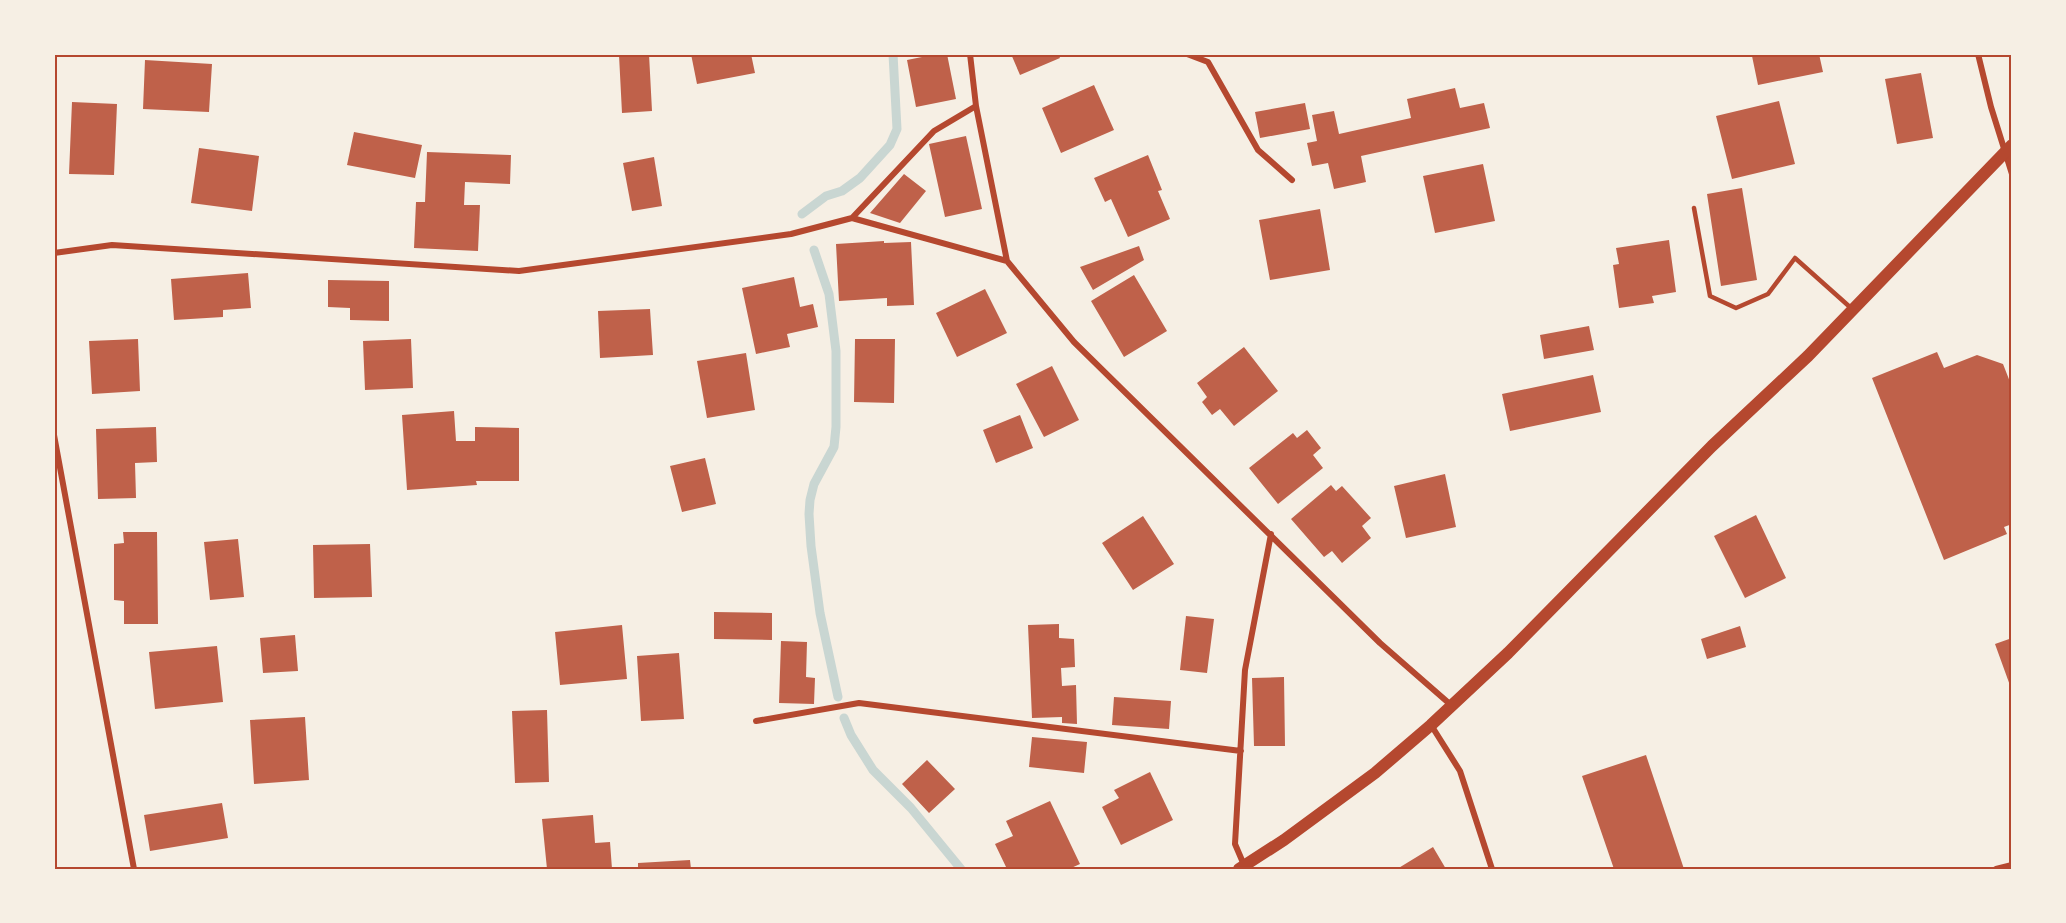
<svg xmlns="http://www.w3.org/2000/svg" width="2066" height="923" font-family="'Alegreya Sans',sans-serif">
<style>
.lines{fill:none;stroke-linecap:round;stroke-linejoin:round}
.stream{stroke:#c9d6d2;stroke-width:9}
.building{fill:#bf614a}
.service{stroke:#b5482f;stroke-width:4.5}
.minor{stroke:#b5482f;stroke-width:6}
.secondary{stroke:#b5482f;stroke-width:12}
.neatline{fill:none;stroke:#b5482f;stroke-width:2}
</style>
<rect width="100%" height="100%" fill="#f6efe4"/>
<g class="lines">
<path class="stream" d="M802,214L826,196L842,191L860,178L890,145L897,129L893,54
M814,250L829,294L836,351V427L834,447L814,484L810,500L809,514L811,546L820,613L838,697
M844,718L851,735L873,770L911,808L961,869"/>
</g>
<path class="building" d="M649,54L652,111L622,113L619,55Z
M691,54H751L755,73L697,84Z
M921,54H947L956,99L916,107L907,60L922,57Z
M1011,54H1058L1060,58L1020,75Z
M1762,54H1819L1823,72L1758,85L1752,56Z
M145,60L212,64L209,112L143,109Z
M1921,73L1933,138L1897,144L1885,79Z
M1094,85L1114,130L1061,153L1042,108Z
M1455,88L1460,108L1484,103L1490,128L1361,156L1366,182L1334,189L1328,163L1312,166L1307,143L1317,141L1312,115L1334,111L1339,134L1411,118L1407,99Z
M1779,101L1795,164L1732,179L1716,116Z
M72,102L117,104L114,175L69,174Z
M1305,103L1310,129L1260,138L1255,112Z
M354,132L422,145L415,178L347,165Z
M966,136L982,209L945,217L929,144Z
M199,148L259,156L252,211L191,203Z
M427,152L511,155L510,184L465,182L464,205H480L478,251L414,248L416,202H425Z
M1148,155L1162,190L1158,191L1170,219L1128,237L1111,199L1105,202L1094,178Z
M654,157L662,206L632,211L623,163Z
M1483,164L1495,221L1435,233L1423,176Z
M904,174L926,191L900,223L870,213Z
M1742,188L1757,280L1721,286L1707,194Z
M1320,209L1330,270L1270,280L1259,220Z
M1669,240L1676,292L1652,296L1654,303L1619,308L1613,265L1619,264L1616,248Z
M884,241V243L911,242L914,305L887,306V298L839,301L836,244Z
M1139,246L1144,260L1093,290L1080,267Z
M248,273L251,308L223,310V317L174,320L171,279Z
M1134,275L1167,331L1124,357L1091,301Z
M794,277L800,307L813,304L818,327L787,334L790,347L756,354L742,288Z
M328,280L389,281V321L350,320V308L328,307Z
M985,289L1007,333L957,357L936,313Z
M650,309L653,355L600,358L598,311Z
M1589,326L1594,350L1544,359L1540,335Z
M138,339L140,391L92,394L89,341Z
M411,339L413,388L365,390L363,341Z
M855,339H895L894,403L854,402Z
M1244,347L1278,391L1234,426L1220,409L1212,415L1202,402L1207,397L1197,383Z
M1937,352L1944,368L1977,355L2003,364L2012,387V524L2004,527L2007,534L1944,560L1872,378Z
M746,353L755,410L707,418L697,361Z
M1052,366L1079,420L1044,437L1016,384Z
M1593,375L1601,412L1510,431L1502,394Z
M454,411L456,441H475V427L519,428V481H476L477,485L407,490L402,415Z
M1020,415L1033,448L996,463L983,430Z
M156,427L157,462L135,463L136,498L98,499L96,429Z
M1307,430L1321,448L1313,455L1323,468L1278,504L1249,468L1293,433L1297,438Z
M705,458L716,504L682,512L670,466Z
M1445,474L1456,527L1406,538L1394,486Z
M1331,485L1336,491L1342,486L1371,518L1362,526L1371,538L1342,563L1332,551L1324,557L1291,519Z
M1756,515L1786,578L1745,598L1714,536Z
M1143,516L1174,564L1133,590L1102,543Z
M123,532H157L158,624H124V601L114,600V544L124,543Z
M238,539L244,597L210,600L204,542Z
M370,544L372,597L314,598L313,545Z
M714,612L772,613V640L714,639Z
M1186,616L1214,619L1207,673L1180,670Z
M1059,624V638L1074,639L1075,667L1061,668L1062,686L1076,685L1077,724L1062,723V717L1032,718L1028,625Z
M622,625L627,679L560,685L555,632Z
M1740,626L1746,647L1707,659L1701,639Z
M295,635L298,671L263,673L260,638Z
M2012,638V691L1995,644Z
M781,641L807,642L806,677L815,678L814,704L779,703Z
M217,646L223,702L155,709L149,652Z
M679,653L684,719L641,721L637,656Z
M1284,677L1285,746H1254L1252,678Z
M1114,697L1171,701L1169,729L1112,725Z
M547,710L549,782L515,783L512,711Z
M305,717L309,780L254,784L250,720Z
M1032,737L1087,742L1084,773L1029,767Z
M1646,755L1684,869H1614L1582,776Z
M927,760L955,789L929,813L902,784Z
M1150,772L1173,820L1121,845L1102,807L1119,798L1114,790Z
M1050,801L1080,864L1069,869H1007L995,844L1013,836L1006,821Z
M222,803L228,838L150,851L144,815Z
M593,815L595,843L610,842L612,869H547L542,819Z
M1433,847L1446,869H1397Z
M690,860L691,869H638V863Z"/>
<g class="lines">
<path class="service" d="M1694,208L1710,296L1736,308L1768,294L1795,258L1851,308"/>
<path class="minor" d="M970,54L976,106L1007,261L1074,342L1380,643L1451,705
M1187,54L1208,62L1258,150L1292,180
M1978,54L1991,107L2012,174
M852,218L934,131L976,106
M54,253L112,245L519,271L791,234L852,218L1007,261
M54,435L134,869
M756,721L859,703L1241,751
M1431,725L1460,771L1492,869
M1244,865L1235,844L1245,670L1271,534
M1996,869L2012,865"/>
<path class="secondary" d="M1239,869L1284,840L1375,773L1431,725L1508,653L1712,446L1808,356L2012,145"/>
</g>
<rect width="2066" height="923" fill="none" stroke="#f6efe4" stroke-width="111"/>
<rect x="56" y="56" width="1954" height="812" class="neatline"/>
</svg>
